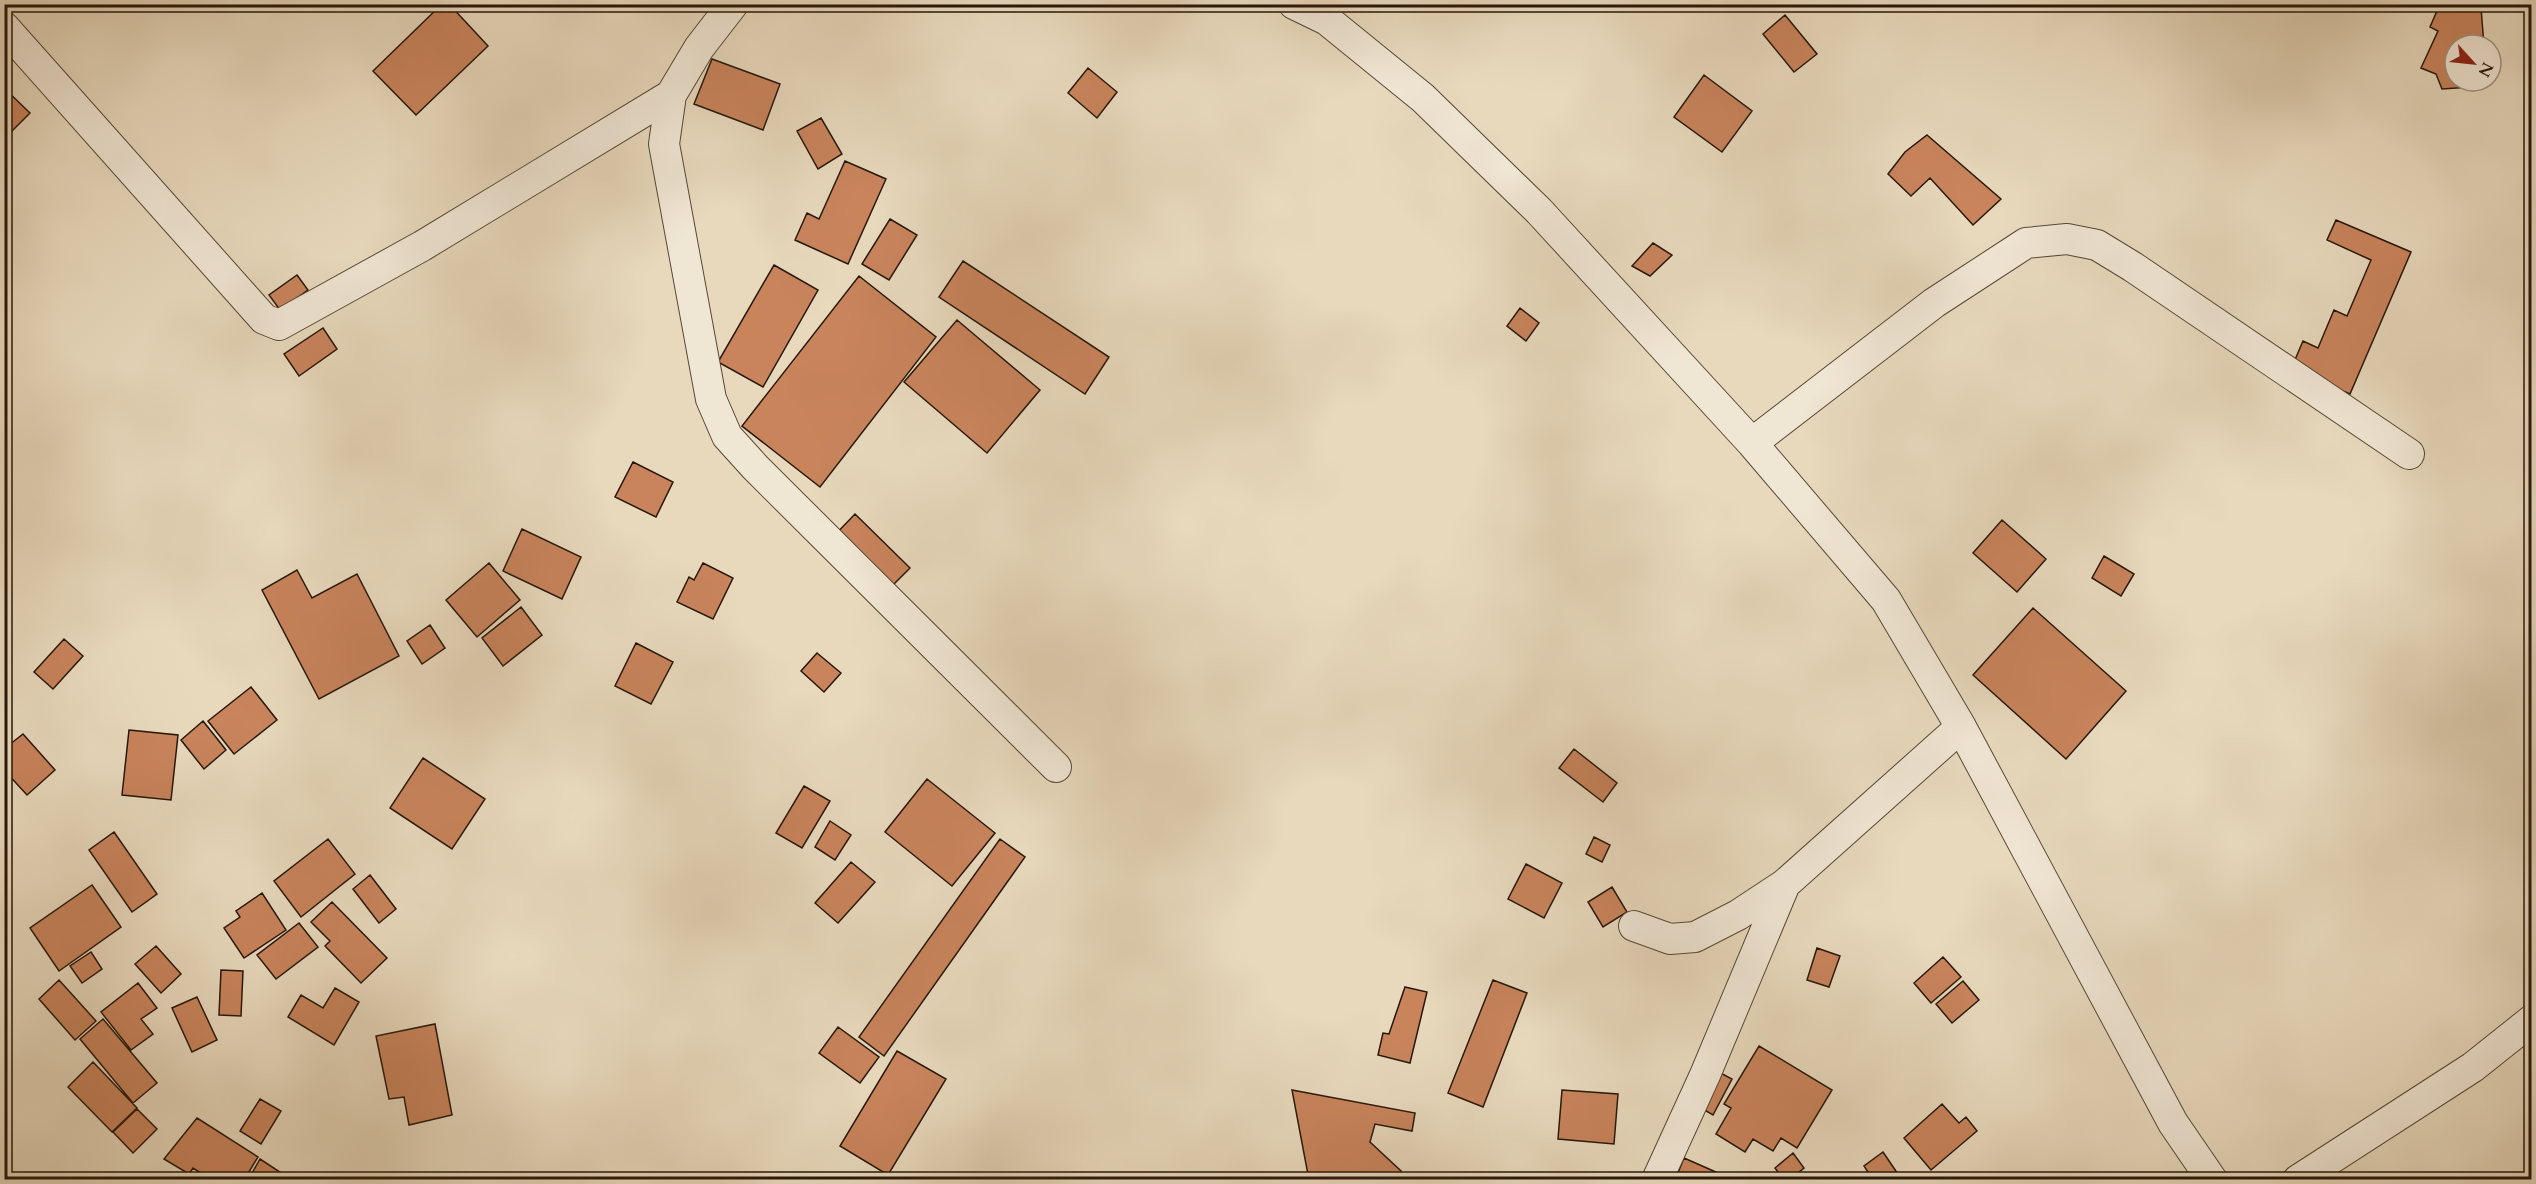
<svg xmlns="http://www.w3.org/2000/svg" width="2536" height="1184" font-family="Cardo,serif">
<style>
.building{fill:#c9845c;stroke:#26170a;stroke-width:1.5}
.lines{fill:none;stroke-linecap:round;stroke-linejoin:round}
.street-casing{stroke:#564837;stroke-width:32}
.street{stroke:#f0e6d4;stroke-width:30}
</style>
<rect width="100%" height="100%" fill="#e8d9bd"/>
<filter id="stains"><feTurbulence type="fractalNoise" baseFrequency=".00333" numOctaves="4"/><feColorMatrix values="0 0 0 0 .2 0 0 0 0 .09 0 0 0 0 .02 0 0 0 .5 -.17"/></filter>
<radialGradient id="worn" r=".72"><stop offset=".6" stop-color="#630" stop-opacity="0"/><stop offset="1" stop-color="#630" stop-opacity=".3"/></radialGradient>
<path class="building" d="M442,4H449L488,46L416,115L373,71Z
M2440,4H2474L2481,8L2484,45H2455V81H2486V86L2442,89L2436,74L2421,68L2438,31L2430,27Z
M1785,15L1817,54L1794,72L1763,34Z
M712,59L780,84L763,130L694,104Z
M1088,68L1117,92L1097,118L1068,93Z
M1704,75L1752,111L1722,152L1674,117Z
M4,88L30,113L4,139Z
M821,118L842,154L818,169L797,131Z
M1927,135L2001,199L1973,225L1930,178L1911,196L1888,174L1905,152Z
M845,161L886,179L848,264L795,240L807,213L819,219Z
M890,219L917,235L889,280L862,264Z
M2336,220L2411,252L2350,394L2291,369L2303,341L2318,348L2334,310L2347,316L2371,260L2327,240Z
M1653,243L1672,255L1650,276L1632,266Z
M963,261L1109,357L1085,394L939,297Z
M774,265L818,290L763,387L718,362Z
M297,275L308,290L280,310L269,295Z
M859,276L936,337L820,487L742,426Z
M1520,308L1539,323L1526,341L1507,326Z
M957,320L1040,390L987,453L904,382Z
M323,328L337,349L299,376L284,354Z
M633,462L673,482L656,517L615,497Z
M855,514L910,568L884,594L830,540Z
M2002,520L2046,559L2017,592L1973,553Z
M522,529L581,557L562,599L503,571Z
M2104,556L2134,574L2121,596L2092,578Z
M489,563L520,600L477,637L446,600Z
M703,563L733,578L713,619L677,602L689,577L694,580Z
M297,570L312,598L357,574L399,656L319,699L262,590Z
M521,607L542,635L503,666L482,638Z
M2033,608L2126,691L2066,759L1973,675Z
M430,625L445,648L422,664L407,641Z
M64,639L83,656L53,689L34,672Z
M636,643L673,662L651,704L615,686Z
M817,653L841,673L824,692L801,671Z
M251,687L277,720L234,754L208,721Z
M203,721L226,750L204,769L181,740Z
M129,730L178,735L171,800L122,795Z
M23,734L55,770L27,795L4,770V749Z
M1574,749L1617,783L1603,802L1559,768Z
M423,758L485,799L452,849L390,808Z
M927,779L995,833L952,886L885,832Z
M804,786L830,801L802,848L776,833Z
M830,821L851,835L835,860L815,847Z
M114,832L157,894L132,912L89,850Z
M1594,837L1610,845L1602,862L1586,854Z
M328,839L355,874L301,917L274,881Z
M1000,839L1025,857L884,1056L859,1037Z
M851,862L875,882L838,923L815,903Z
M1526,864L1562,883L1544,918L1508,899Z
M370,875L396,909L379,923L353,889Z
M92,885L121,927L59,971L30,928Z
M1612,887L1627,912L1603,927L1588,902Z
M262,893L286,930L244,958L224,928L240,917L236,911Z
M332,902L387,958L361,983L325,946L330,941L311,922Z
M299,923L318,947L276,979L257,955Z
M156,946L181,974L161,993L135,964Z
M1817,948L1840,956L1829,987L1807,980Z
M91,952L102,969L82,983L70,966Z
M1943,957L1961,977L1931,1003L1914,983Z
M221,970L243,971L241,1016L219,1015Z
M59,980L96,1021L75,1040L39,999Z
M1493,980L1527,993L1483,1107L1448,1093Z
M1963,981L1979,1000L1952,1023L1936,1004Z
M138,983L157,1008L141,1019L153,1034L131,1050L101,1012Z
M1405,987L1427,992L1410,1063L1378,1055L1383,1033L1389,1034Z
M335,988L359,1002L334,1045L288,1017L301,995L323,1008Z
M197,997L217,1040L192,1052L172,1008Z
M103,1019L157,1083L133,1103L80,1039Z
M435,1024L452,1115L409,1125L404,1097L389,1099L376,1036Z
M838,1027L879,1057L860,1083L819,1053Z
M1759,1046L1832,1090L1797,1148L1781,1138L1773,1151L1753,1139L1745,1152L1716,1134L1731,1108L1724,1104Z
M897,1051L946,1079L888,1175L840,1146Z
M93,1062L137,1108L112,1132L68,1087Z
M1713,1069L1732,1079L1713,1115L1694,1104Z
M1292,1090L1415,1113L1412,1131L1375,1124L1370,1142L1401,1171L1403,1180H1309Z
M1562,1090L1618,1094L1614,1144L1558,1139Z
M260,1099L281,1111L261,1144L240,1131Z
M1942,1104L1959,1123L1966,1117L1977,1131L1931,1170L1904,1138Z
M137,1109L157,1129L133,1153L113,1132Z
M197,1118L258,1157L244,1180H212L193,1168L189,1174L164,1159Z
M1883,1152L1902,1180H1873L1864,1166Z
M1793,1153L1804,1168L1789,1180H1784L1775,1168Z
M1684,1158L1734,1180H1675Z
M260,1159L292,1180H248Z"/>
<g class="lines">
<defs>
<path id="street" d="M733,4L699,48L671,95L664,144L711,399L727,436L755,467L1056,767
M1294,4L1327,20L1423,98L1539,211L1752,443L1886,600L1961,727L2173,1123L2212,1180
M4,27L264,319L279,325L422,246L671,95
M1752,443L1934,303L2026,243L2067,239L2097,245L2133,267L2409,454
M1634,926L1670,939L1695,937L1738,915L1785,884L1961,727
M1657,1180L1705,1075L1785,884
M2298,1180L2473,1067L2532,1020"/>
</defs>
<use href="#street" class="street-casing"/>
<use href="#street" class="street"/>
</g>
<rect width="2536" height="1184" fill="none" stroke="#e8d9bd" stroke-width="24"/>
<rect x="6" y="6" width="2524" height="1172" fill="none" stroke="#26170a" stroke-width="3"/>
<rect x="12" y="12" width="2512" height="1160" fill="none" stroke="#26170a" stroke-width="1.5"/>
<g transform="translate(2473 63) rotate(117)"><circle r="28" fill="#f0e6d4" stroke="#9f9383" stroke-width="1.5"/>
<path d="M0-4.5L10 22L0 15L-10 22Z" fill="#8f2418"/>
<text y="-9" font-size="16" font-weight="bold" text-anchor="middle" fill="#26170a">N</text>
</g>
<rect width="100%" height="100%" filter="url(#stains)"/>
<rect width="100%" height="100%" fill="url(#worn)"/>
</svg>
